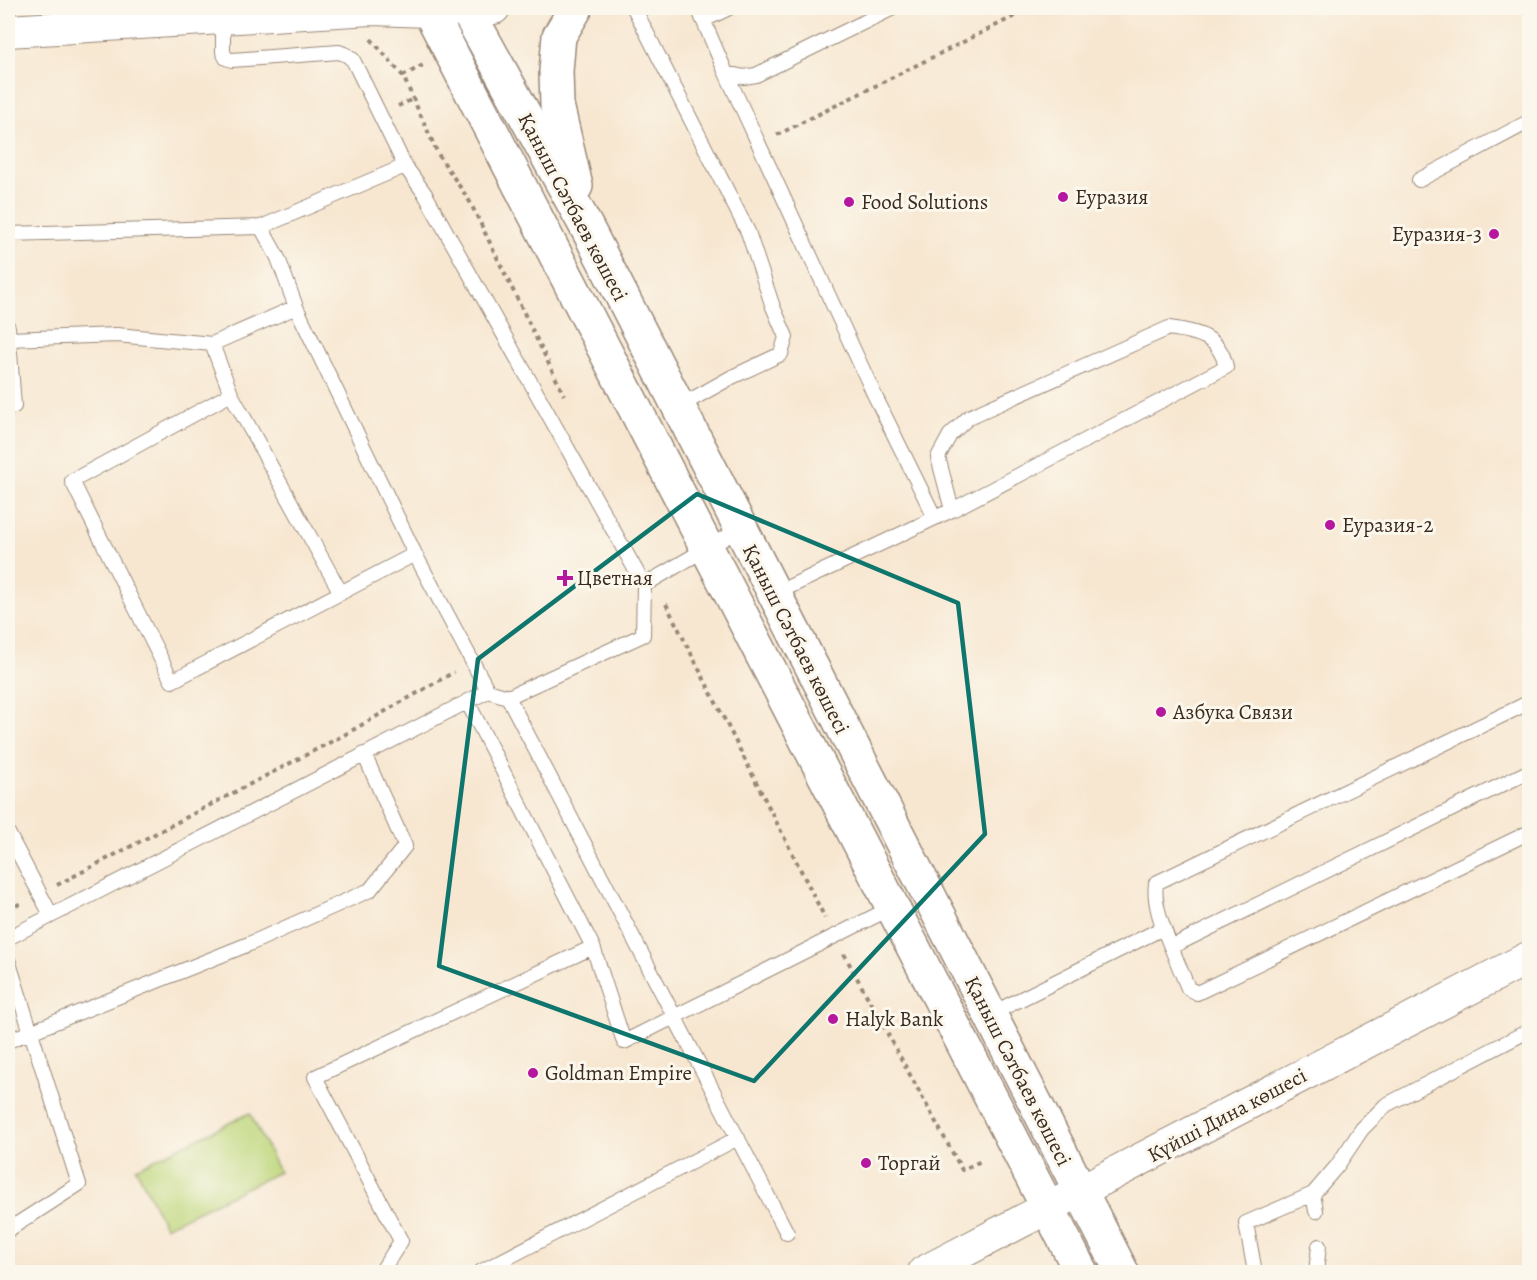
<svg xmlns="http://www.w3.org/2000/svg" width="1537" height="1280" font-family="Alegreya,serif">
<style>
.green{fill:#bed77c;stroke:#7c804d;stroke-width:1.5}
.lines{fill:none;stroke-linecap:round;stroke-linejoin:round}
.service-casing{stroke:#998878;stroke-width:16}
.tertiary-casing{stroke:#998878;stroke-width:34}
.secondary-casing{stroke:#998878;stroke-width:36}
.path{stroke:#998878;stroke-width:4;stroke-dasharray:4.5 4.5;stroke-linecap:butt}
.service{stroke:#fff;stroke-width:14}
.tertiary{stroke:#fff;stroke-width:32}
.secondary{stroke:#fff;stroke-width:33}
.marked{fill:none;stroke:#0f766e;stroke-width:4.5;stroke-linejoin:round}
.poi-dot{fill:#b5179e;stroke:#fbf7ec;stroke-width:2}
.labels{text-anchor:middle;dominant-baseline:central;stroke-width:6;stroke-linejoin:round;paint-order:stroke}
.poi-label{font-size:21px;fill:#3b2a1e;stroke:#fbf7ec;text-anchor:start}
.street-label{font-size:21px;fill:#3b2a1e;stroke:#fbf7ec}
</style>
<rect width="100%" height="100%" fill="#fbf7ec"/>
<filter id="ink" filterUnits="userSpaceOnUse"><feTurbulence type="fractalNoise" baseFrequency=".0167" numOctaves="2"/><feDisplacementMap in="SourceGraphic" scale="12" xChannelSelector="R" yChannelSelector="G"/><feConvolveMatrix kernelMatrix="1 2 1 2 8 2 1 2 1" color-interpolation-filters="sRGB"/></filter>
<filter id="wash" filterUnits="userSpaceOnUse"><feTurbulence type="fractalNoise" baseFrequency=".008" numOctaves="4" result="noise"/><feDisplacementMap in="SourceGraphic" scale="24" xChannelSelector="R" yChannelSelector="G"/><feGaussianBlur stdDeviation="1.35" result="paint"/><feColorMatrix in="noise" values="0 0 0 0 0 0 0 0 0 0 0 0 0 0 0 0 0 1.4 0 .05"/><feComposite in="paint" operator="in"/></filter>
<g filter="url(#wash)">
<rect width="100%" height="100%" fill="#f7e7d1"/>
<path class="green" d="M250,1113L279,1172L165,1227L136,1168Z"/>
</g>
<g filter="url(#ink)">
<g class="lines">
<defs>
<path id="service" d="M634,8L748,232L773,307L786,337L781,354L732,377L678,407
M698,8L726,73L744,77L756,75L893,8
M223,18V52L226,58L232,60L339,52L347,55L353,60L405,166
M704,20L729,8
M726,73L875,396L935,518
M1419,180L1530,121
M261,227L405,166L425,194L644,585
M8,234L261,227L278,258L296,307L415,554L488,691
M296,307L212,344L231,394L341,593
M8,327L14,406L8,408
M9,339L117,335L212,344
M231,394L72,481L172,681L415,554
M774,594L935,518L952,510L1226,367C1220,336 1197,332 1169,328L969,417L950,435L938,457L952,510
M508,697L787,1233
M467,701L593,947L624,1042L893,907
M1530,702L1156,883C1153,904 1163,927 1171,947L1530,771
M8,833L51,915
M8,938L488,691L508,697L643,635L644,585L740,529
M1171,947L1188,988L1197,993L1530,832
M8,960L79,1184L8,1230
M989,1015L1163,928
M8,1041L249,944L370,890L405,846L364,754
M1313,1194L1316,1211
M381,1272L401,1241L315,1077L593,947
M480,1272L738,1138
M1255,1272L1246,1223L1313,1194L1337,1166L1362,1129L1386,1105L1530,1030
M1316,1272L1319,1246"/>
<path id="tertiary" d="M8,31L371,9L430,11L494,8
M924,1272L1530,957"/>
<path id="secondary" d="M428,8L1081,1272
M466,8L587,228L1122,1272
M576,8L559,36L556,71L557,105L576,186"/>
</defs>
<use href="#service" class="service-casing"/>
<use href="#tertiary" class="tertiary-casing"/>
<use href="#secondary" class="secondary-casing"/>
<path class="path" d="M371,39L403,76L438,154L470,202L564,395
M403,76L423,65
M398,106L413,99
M777,135L1031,8
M666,604L825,918
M57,885L344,735L454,672
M8,910L23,902
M844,954L962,1170L981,1161"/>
<use href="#service" class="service"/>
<use href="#tertiary" class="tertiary"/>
<use href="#secondary" class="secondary"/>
</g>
</g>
<path class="marked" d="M697,494L958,603L985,834L754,1081L439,966L478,659Z"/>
<g class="poi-dot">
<circle cx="1063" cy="197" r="6"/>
<circle cx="849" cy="202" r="6"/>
<circle cx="1494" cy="234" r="6"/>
<circle cx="1330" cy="525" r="6"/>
<path d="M562 569h6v6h6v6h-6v6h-6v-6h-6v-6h6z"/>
<circle cx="1161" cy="712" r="6"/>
<circle cx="833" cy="1019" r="6"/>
<circle cx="533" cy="1073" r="6"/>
<circle cx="866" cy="1163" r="6"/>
</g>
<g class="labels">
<g class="poi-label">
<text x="1075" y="197">Еуразия</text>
<text x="861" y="202">Food Solutions</text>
<text x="1482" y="234" text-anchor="end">Еуразия-3</text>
<text x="1342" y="525">Еуразия-2</text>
<text x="577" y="578">Цветная</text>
<text x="1173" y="712">Азбука Связи</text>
<text x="845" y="1019">Halyk Bank</text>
<text x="545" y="1073">Goldman Empire</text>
<text x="878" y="1163">Торгай</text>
</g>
<g class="street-label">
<text transform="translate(573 207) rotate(62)">Қаныш Сәтбаев көшесі</text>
<text transform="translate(796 639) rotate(63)">Қаныш Сәтбаев көшесі</text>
<text transform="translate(1018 1071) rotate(63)">Қаныш Сәтбаев көшесі</text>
<text transform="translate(1227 1115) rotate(-28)">Күйші Дина көшесі</text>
</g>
</g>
<rect width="1537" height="1280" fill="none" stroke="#fbf7ec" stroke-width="30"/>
</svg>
